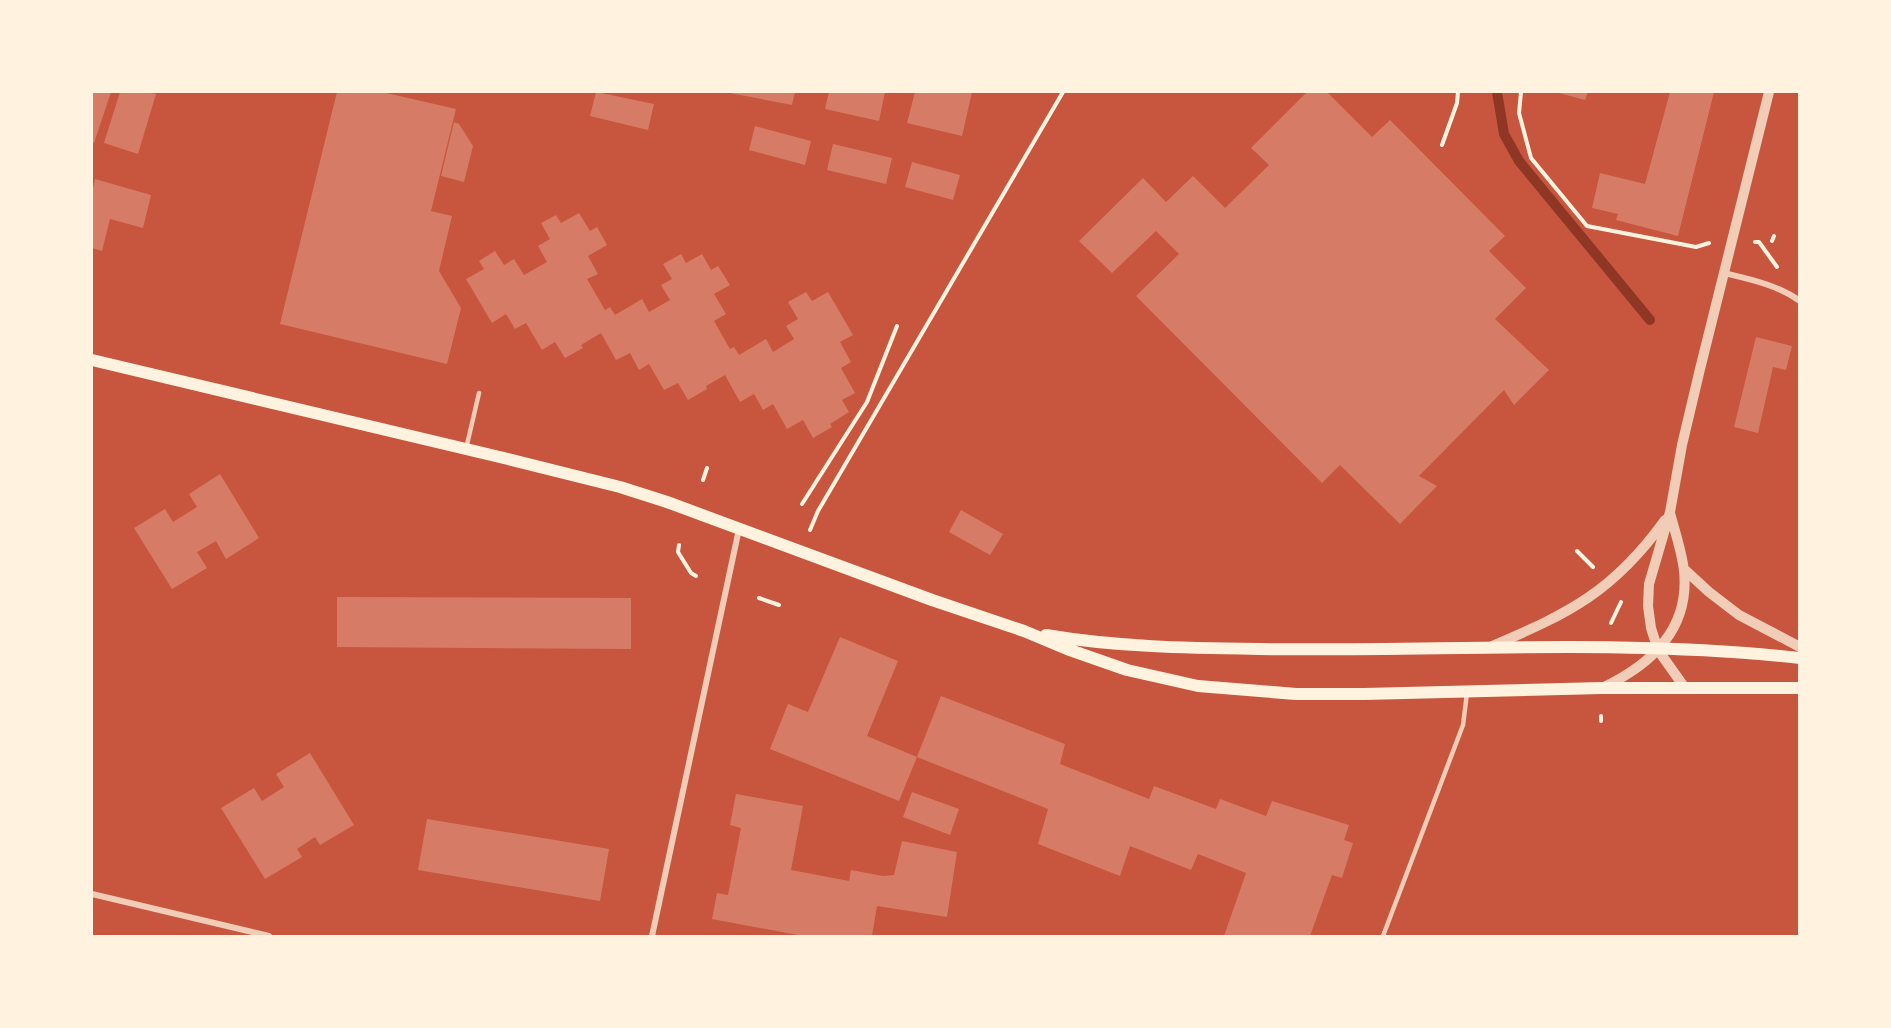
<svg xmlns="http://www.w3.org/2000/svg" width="1891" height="1028" font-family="Merriweather,serif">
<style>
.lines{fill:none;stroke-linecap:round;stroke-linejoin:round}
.stream{stroke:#8f3625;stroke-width:10}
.building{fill:#d67c66}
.path{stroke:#fff3e0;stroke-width:4}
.service{stroke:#f1ccb7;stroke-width:4.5}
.minor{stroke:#f1ccb7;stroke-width:6}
.tertiary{stroke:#f1ccb7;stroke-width:10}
.secondary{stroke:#fff3e0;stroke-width:12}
</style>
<rect width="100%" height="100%" fill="#c8553d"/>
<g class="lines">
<path class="stream" d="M1497,92L1504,134L1519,161L1650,320"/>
</g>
<path class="building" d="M92,92H111L94,143L92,142Z
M120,92H147L156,94L138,154L104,143Z
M337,92H382L456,109L431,211L452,216L439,271L461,308L447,364L280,324Z
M596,92L654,104L648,130L590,116Z
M829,92H885L879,121L825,109Z
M915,92H972L962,136L907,123Z
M1307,92H1327L1372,137L1390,120L1505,236L1489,251L1526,288L1495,319L1549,370L1514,405L1504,390L1419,476L1437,486L1400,524L1340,465L1322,483L1136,296L1179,254L1156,231L1112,273L1079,241L1143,178L1166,202L1193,176L1225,208L1269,165L1251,148Z
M1560,92H1588L1585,100L1559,93Z
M1670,92H1714L1678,236L1616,220L1618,214L1592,208L1600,173L1645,184Z
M730,93V92H795L792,105Z
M454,122L459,124L473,146L464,182L441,176Z
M755,126L811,141L805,165L749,150Z
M833,144L892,158L886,184L827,170Z
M912,162L960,175L953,200L905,187Z
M95,179L151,195L143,228L110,219L102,251L92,248V192Z
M579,213L590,231L597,227L607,245L588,256L598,274L587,279L605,310L610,307L615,315L642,299L649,312L670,300L661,285L672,279L663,264L681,254L686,263L702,254L711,270L718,266L730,285L714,294L726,314L714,321L730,349L734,347L739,355L766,339L773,352L794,339L786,326L798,319L788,302L806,292L812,301L828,292L853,335L840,342L851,362L841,368L855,393L842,400L849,412L830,424L832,427L813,438L803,420L787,429L773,404L763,410L754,394L740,402L725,375L706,386L707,389L688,400L678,383L664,390L649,364L639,370L630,353L616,360L601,333L581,345L583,348L565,358L555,342L542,350L526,323L515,329L506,314L492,323L466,279L484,269L479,261L495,251L504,265L514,259L524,275L547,262L538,246L550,239L541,223L556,215L561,223Z
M1756,337L1792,346L1786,370L1773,367L1758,433L1734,427Z
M220,474L259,538L226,559L216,541L197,552L207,568L172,589L134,528L165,509L173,522L197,507L189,494Z
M961,510L1003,534L990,555L949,532Z
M337,597L631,598V649L337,647Z
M840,637L898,661L867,736L917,757L899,801L770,749L788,704L808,712Z
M941,696L1065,744L1060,764L1149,799L1154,786L1216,809L1220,799L1266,816L1272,801L1349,825L1344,840L1353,843L1342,878L1332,875L1310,936H1224L1246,873L1198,854L1191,870L1130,846L1120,876L1038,844L1048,809L917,757Z
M310,753L354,825L320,845L315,837L297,849L302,857L265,879L221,808L254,788L262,801L284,787L276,774Z
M912,792L959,809L950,835L903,817Z
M736,794L803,806L791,870L849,881L851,870L883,876L894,875L902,841L957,852L947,917L877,906L872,936H803L712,919L717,893L728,895L741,828L730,825Z
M427,819L609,849L600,901L418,870Z"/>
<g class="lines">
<path class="path" d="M1521,92L1519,113L1531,158L1587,226L1696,247L1709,243
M1442,145L1457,103L1458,92
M1772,241L1774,236
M1755,242H1759L1777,267
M703,480L707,468
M802,504L867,402L897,326
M810,530L818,511L1063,92
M679,545L678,552L691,573L696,576
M1577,551L1593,567
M759,598L779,605
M1611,623L1621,602
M1601,716V721"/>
<path class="service" d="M466,449L479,393
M1383,936L1463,725L1467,693"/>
<path class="minor" d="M1724,273C1749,279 1778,285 1800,301
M92,894L269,936
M652,936L739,529"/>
<path class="tertiary" d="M1684,569L1709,592L1739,615L1800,647
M1492,646C1570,613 1614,591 1665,520
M1604,687C1652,664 1690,629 1684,571C1682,552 1675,532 1670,513
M1685,688L1658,650L1651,628L1648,606L1649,584L1670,512L1682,445L1700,369L1769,92"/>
<path class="secondary" d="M92,360L508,459L620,487L667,502L932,600L1024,631L1067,649L1127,670L1198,686L1296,694H1364L1601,688H1800
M1046,635C1116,647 1188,648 1259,649C1439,652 1620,638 1800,658"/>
</g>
<rect width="1891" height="1028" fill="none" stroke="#fff3e0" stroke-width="186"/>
</svg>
